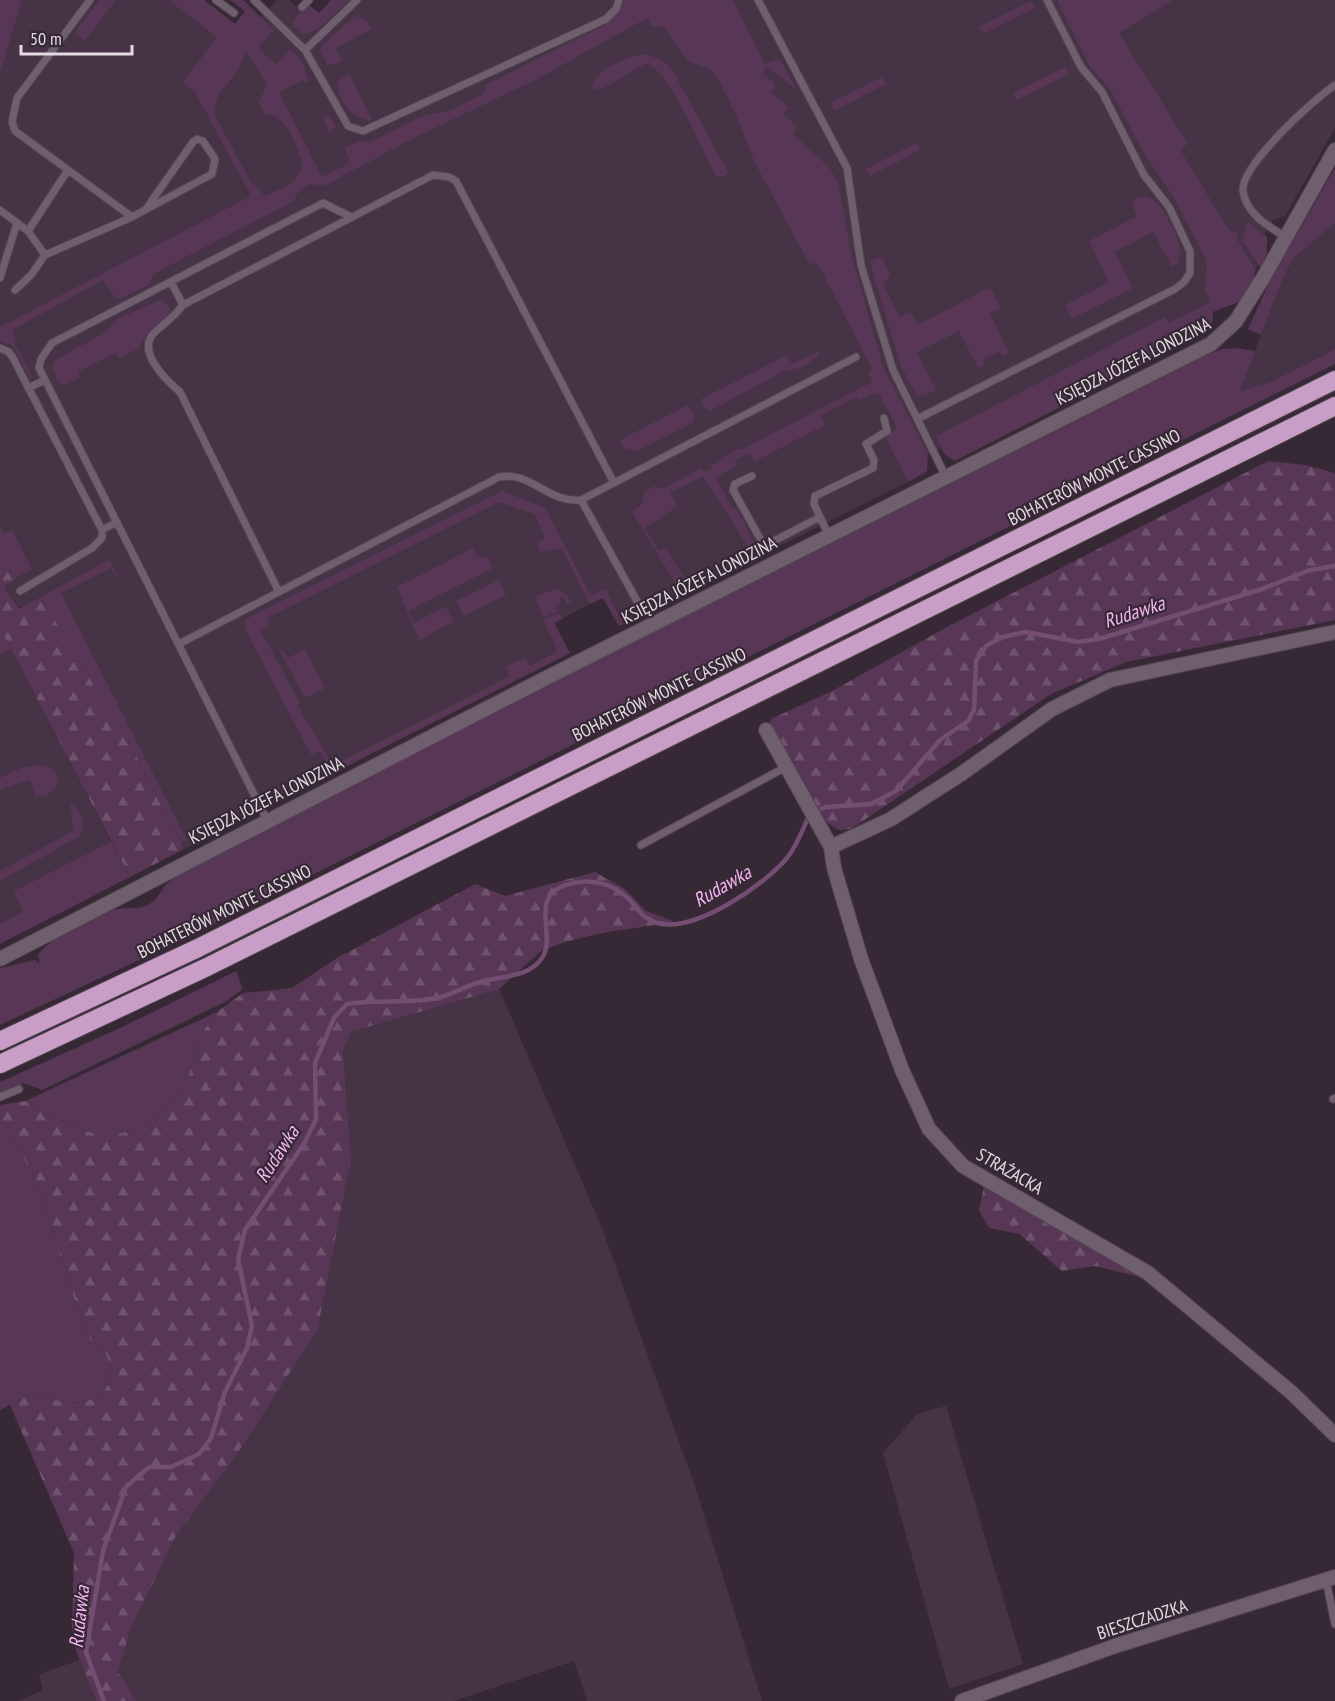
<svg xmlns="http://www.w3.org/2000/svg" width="1335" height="1701" font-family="'PT Sans Narrow',sans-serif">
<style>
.built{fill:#463345}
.green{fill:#573755;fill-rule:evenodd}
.forest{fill:url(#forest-firs)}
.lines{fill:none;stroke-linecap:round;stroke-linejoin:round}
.stream{stroke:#744d72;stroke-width:4.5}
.service-casing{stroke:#534452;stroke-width:9}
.minor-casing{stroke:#534452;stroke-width:16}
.motorway-casing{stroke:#534452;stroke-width:20}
.service{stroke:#6f5e6e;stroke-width:7}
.minor{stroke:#6f5e6e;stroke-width:14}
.motorway{stroke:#c99ec6;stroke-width:18}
.labels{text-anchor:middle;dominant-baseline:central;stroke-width:4.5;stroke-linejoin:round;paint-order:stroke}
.street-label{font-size:18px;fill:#e3dae2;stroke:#372836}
.water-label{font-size:20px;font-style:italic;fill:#f4b6f1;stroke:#372836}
</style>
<defs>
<pattern id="forest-firs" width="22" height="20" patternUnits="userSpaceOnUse" patternTransform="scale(1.5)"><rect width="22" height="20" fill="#573755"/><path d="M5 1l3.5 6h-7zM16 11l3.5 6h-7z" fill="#6f536d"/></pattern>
</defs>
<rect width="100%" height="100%" fill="#372836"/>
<path class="built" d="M22,0H204L247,33L277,0H289L313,22L335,0H1335V128L1285,216L1273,220L1265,234L1266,251L1240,298L919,459L926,473L619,626L603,598L590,604L554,623L570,653L184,849L136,756L41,597L21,609L0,582V74Z
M1335,223V349L1271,382L1239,392L1284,276L1294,258Z
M0,628L119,857L0,924Z
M499,989L600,1223L695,1486L762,1701H587L574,1661L454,1701H137L118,1672L131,1628L177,1534L233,1460L351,1159L343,1050L351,1032Z
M946,1406L1023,1664L949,1689L883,1453L917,1414Z
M80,1660L96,1701H18L43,1690L39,1674Z"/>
<path class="green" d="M0,0H22L0,74Z
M99,0H116L85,41L76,35V31Z
M173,0H204L235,24L245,11L230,0H243L274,30L258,48L276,64L290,49L302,61L309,81L305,83L303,80L279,92L322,177L350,163L345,148L363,140L368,143L422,116L452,110L484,93L486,85L604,25L618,13L625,0H733L765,64L780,59L795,86L794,88L767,66L762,73L776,85L771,92L789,107L783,114L798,127L793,134L830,168L839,185L850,249L883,367L928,454L927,471L908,482L884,435L897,428L878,392L860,400L856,397L821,415L825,425L755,461L747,454L735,460L736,466L716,477L731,507L737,510L758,549L765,553L755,558L703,476L670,493L678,506L645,528L659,551L666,549L685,579C704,588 722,562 739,563V566L685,593L680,585L677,586L632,512L642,504L644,492L655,486L663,489L700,468L706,472L712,469L711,466L736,450H741L872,382L868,372L872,369L817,262L810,265L755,163L736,115L716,75L708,68L689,62L664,27H652L647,18L539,78L412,139L324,186L310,184L299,190L294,201L153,274L150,284L120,299L114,296L103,280L12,330L17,340L14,342L33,378L30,379L14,347L0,340V327L251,196L195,92L183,82L217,37L171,2ZM248,53L267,85L259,102L264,113C290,118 295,142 303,165C297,184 283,188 265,196L251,182L214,114C215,94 225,88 236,73C241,66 240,58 248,53Z
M331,0H349L318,29L304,35L293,27C293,17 301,9 310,6L319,13Z
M1057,0H1173L1119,33L1188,144L1180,149L1228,229L1234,233L1238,231L1236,237L1255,269L1254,280L1243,300L1213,312L1212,326L1206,332L955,461L944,454L936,436L1165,317L1168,323L1211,302L1204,288L1207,271L1205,258L1176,201L1142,150L1109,87L1090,67Z
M1031,1L1035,8L983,34L979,27Z
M358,16L367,21L372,29L336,48L342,61L333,65L327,64L320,51L321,47L353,17Z
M646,54L664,61L674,73L729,174L723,177L716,175C703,154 668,64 645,64L600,90L591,88C595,68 630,56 646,54Z
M1065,67L1069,74L1017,100L1013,93Z
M349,74L372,120C355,123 334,96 338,81Z
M882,77L886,84L834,111L830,103Z
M328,115L336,126L330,133L322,117Z
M916,143L920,150L870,176L866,169Z
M1335,168V223L1294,258L1284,276L1261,335L1248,329L1269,283Z
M1146,196C1163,201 1187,247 1178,263L1172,267L1153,232L1115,252L1133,288L1072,319L1065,305L1109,282L1089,241L1137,216L1132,203L1136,199Z
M1248,222L1267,237V253L1261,268L1242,240Z
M878,257L883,259L890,273L889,278L882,282L900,317L910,312L918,325L990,287L1001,308L990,313L1009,353L1002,356L1000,351L983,360L985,365L978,368L959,331L917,352L936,390L924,396L917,395L901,367L871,267V261Z
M162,299L170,308L169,314L151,329L138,349L119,358L115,353L78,372L81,377L65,385L57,380L52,366L55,360L104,333L117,319Z
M1235,348L1255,351L1240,391L1271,382L1335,349V364L182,940L0,1025V968L35,960L40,964L38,955C52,936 92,914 117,909C128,907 137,910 148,905C159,899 161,888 169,882C177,875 187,869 195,863L948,480L1205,355L1222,349Z
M821,350C818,361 797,371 786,370L710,411L703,407L701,399L787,355L792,364Z
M688,405L695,417L691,424L637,451L624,448L620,440Z
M502,491L545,508L591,596L607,588L608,595L623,624L619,626L603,598L590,604L562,548L541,553L537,543L545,538L535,514L499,502L267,618L270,624L261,631L300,703L298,706L333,765L510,676L506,667L525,657L530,666L558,651L543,620L559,613L563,619L554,623L570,653L333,773L319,751L311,755L309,751L245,629L244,620Z
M0,526L4,534L12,530L32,569L16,578L0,557Z
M473,548L476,556L488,557L493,568L408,611L414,623L446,606L453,622L419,640L397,587Z
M109,560L118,576L116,578L111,568L61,593L187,840L181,842L136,756L41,597Z
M499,580L506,595L464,616L456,601Z
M555,589L564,593L571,601L567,604L563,596L559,598L561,602L555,605L558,611L543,618L535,597Z
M0,628L11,649L0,655Z
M305,649L325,688L305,698L280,652L283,650L288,658Z
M38,765C50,767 58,770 58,783L49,794L36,798L30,780L0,790V778L21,768Z
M70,804C84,810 85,825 80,836L0,881V871L73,831Z
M111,842L130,877L0,944V924L23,911L14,891Z
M236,971L243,989L225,1002L42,1090L24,1083L0,1094V1082L118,1029Z
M217,1012L199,1037L189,1074L171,1106L139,1129L103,1137L64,1122L25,1101Z
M0,1117L36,1179L86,1335L107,1356L111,1380C108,1385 104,1392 99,1395C80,1409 53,1401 35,1392L0,1410Z"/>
<path class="forest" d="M1268,461L1305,465L1335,473V620L1126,662L1051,694L851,829L838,830L824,820L769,725L771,719L832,691L947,627Z
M0,557L16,578L3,586L20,609L41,597L136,756L184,849L130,877L0,628Z
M595,872L625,889L646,911L675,922L602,933L565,942L541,951L499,989L351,1032L343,1051L351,1159L317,1331L233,1460L177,1534L131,1628L118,1672L137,1701H96L72,1640L74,1553L10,1405L35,1392C53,1401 80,1409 99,1395C104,1392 108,1385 111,1380L107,1356L86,1335L36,1179L0,1117V1105L25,1101L64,1122L103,1137L139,1129L171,1106L189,1074L199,1037L217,1012L243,993L292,988L337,958L475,884L505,896Z
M984,1186L1144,1278L1095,1266L1062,1271L1019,1234L989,1228L979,1210Z"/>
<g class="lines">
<path class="stream" d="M818,810L826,807L871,804L896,791L940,740L968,721L974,710L976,661L986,646L1002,637L1026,632L1078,642L1099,639L1262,589L1310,570L1335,566
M104,1701L86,1652L103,1551L126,1487L149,1467H171L199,1454L211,1438L225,1392L247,1348L252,1326L238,1259L245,1230L305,1142L316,1119L315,1063L334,1018L347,1004C377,999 407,1004 437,998C452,995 465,986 480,982C500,976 529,978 542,958C556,938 532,901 559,888C583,876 611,881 630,900C639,910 643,919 657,923C695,933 763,886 787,858C797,846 803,828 810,814"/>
<defs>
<path id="service" d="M90,0L17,98L12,122L15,131L132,217L212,174L215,159L203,141L197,139L193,142L146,209
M216,0L234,13
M254,0L305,50L348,126L363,131L606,19L616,9L619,0
M758,0L847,168L861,265L893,370L945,475
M302,7L309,0
M305,50L357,0
M0,210L28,231L45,255
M28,231L68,170
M1286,237C1269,227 1246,214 1243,191C1240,166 1314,99 1335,85
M0,278L17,223
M171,282L183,305C175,316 166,322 156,331C134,350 166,380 180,392L279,592
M15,290L31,275L45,255L132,217
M183,305L433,175L449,177L456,181L614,483
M0,348L9,352L13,358L102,530
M28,388L45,380
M917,419L1175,289L1184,282L1190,273V251L1169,207L1144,175L1102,92L1081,67L1047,0
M752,476L735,484L733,490L762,542L770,543L820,517L828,534
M581,500L637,601
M820,517L814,504L815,496L873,468L874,460L866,444L887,431L884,418
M20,591L92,548L102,538V530L117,522
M179,644L499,477C532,471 547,503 581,500L856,357
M267,820L39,368L41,359L52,343L323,203L351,217
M641,845L788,766
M0,1097L19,1089
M1333,1099L1335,1098
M1326,1580L1335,1624"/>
<path id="minor" d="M766,730L831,847L834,868L861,959L902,1070L929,1129L963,1166L1148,1273L1292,1393L1335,1435
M831,847L891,819L961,774L1052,709L1110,680L1335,632
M0,959L544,679L1211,344L1236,321L1263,278L1335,150
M962,1701L1115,1646L1335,1577"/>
<path id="motorway" d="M0,1041L198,948L1335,380
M0,1064L207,967L1335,406"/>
</defs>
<use href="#service" class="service-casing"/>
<use href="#minor" class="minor-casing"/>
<use href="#motorway" class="motorway-casing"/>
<use href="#service" class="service"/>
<use href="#minor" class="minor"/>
<use href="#motorway" class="motorway"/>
</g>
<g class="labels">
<g class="street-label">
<text transform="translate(1133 361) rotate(-27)">KSIĘDZA JÓZEFA LONDZINA</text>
<text transform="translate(1094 477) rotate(-27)">BOHATERÓW MONTE CASSINO</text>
<text transform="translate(699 580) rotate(-27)">KSIĘDZA JÓZEFA LONDZINA</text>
<text transform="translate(659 694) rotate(-26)">BOHATERÓW MONTE CASSINO</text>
<text transform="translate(266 800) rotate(-27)">KSIĘDZA JÓZEFA LONDZINA</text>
<text transform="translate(224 911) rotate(-26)">BOHATERÓW MONTE CASSINO</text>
<text transform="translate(1010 1171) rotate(30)">STRAŻACKA</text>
<text transform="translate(1142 1619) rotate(-18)">BIESZCZADZKA</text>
</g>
<g class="water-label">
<text transform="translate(1134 612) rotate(-18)">Rudawka</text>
<text transform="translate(722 886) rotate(-30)">Rudawka</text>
<text transform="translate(277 1154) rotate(-57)">Rudawka</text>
<text transform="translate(79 1617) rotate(-84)">Rudawka</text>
</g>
</g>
<path d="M21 45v9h111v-9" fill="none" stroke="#e3dae2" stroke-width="3"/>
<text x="30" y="45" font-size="18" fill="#e3dae2" stroke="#372836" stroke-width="4.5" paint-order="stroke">50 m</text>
</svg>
